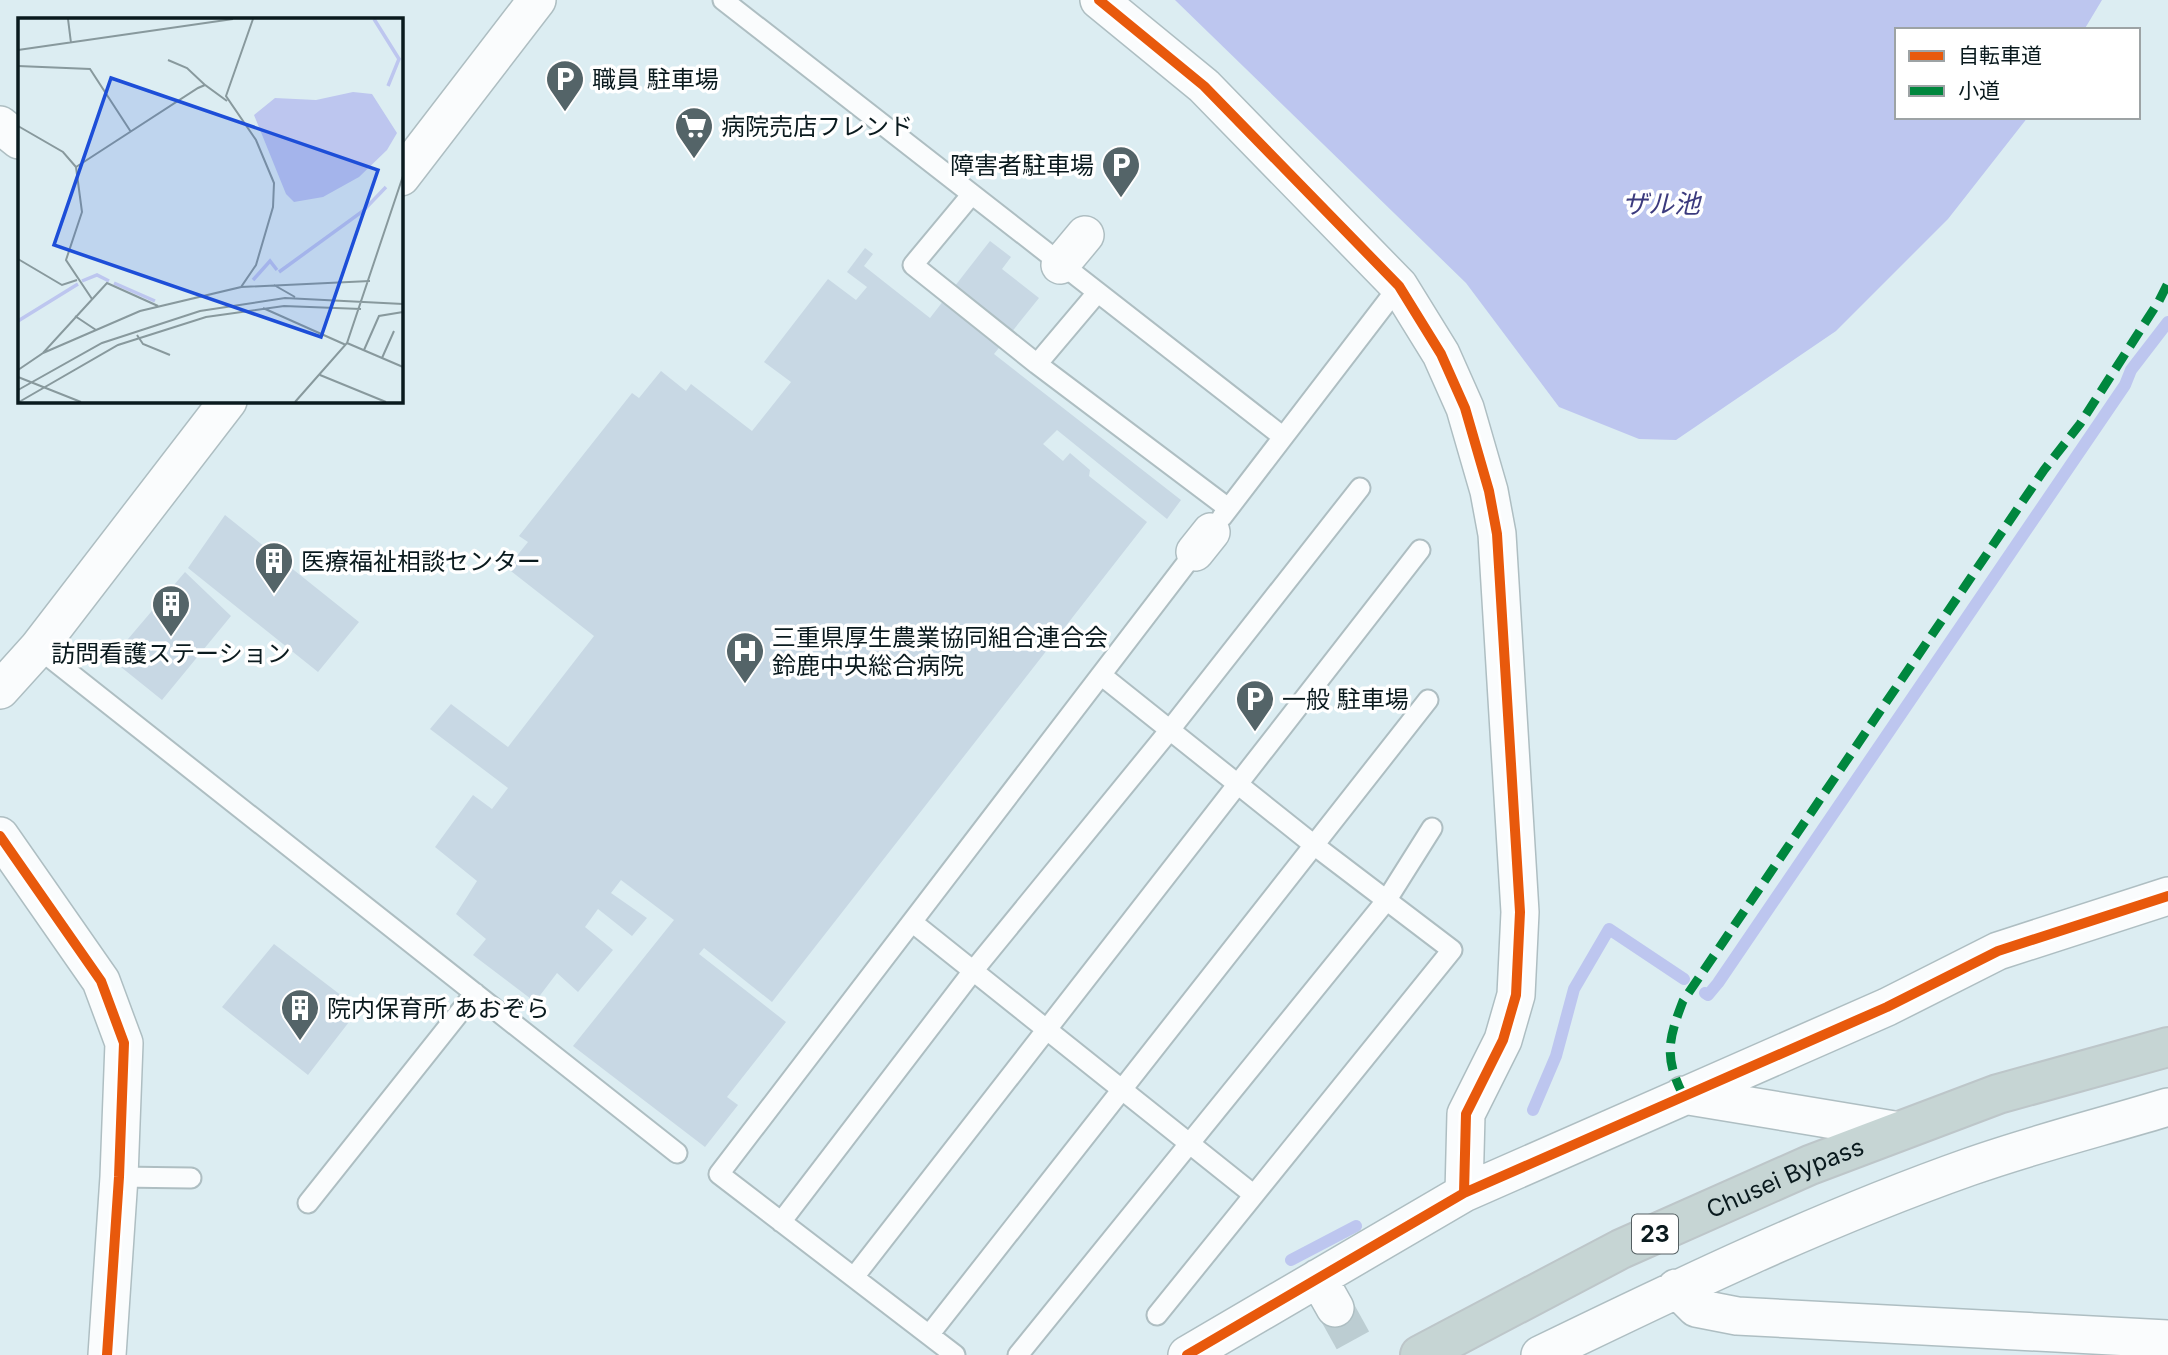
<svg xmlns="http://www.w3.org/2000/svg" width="2168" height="1355" font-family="Inter,'Noto Sans JP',sans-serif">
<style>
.water{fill:#bdc6ef}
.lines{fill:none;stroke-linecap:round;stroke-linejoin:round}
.stream{stroke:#bdc6ef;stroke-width:12}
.building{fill:#c8d8e4}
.street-tunnel{stroke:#bccdd2;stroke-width:37;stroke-dasharray:37 18;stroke-linecap:butt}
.lane-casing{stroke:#aebec2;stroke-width:23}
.street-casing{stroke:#aebec2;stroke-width:40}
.highway-casing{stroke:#bdc6c9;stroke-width:42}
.lane{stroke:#fafcfd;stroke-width:19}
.street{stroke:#fafcfd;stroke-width:37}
.highway{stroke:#c6d5d4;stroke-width:38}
.quiet{stroke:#00873e;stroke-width:9;stroke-dasharray:18 9;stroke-linecap:butt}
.cycleway-casing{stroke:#fff;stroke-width:15}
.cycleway{stroke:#e8590c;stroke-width:10}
.labels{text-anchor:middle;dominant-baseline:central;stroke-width:7;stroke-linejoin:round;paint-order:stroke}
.shield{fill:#fff;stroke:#545f62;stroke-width:2}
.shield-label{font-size:23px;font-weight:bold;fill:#0a1a1e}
.poi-label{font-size:24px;fill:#0a1a1e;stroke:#fff;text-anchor:start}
.street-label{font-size:24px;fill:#0a1a1e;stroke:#fff}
.water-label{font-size:26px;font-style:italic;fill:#3b3a7d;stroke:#fff}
.inset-river{fill:none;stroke:#bdc6ef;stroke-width:3.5}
.inset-road{fill:none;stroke:#88999d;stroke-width:2}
.view{fill:#1d4ed8;fill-opacity:0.15;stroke:#1d4ed8;stroke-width:3.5}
.inset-edge{fill:none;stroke:#0a1a1e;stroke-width:3.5}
</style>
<rect width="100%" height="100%" fill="#dcedf2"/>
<path class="water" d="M1175,0H2102L2084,30H1897V117H2028L1948,219L1836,331L1676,440L1639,439L1559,407L1466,283Z"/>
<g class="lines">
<path class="stream" d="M1705,993L1708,995L1718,983L2125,385L2131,370L2168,322
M1533,1110L1556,1056L1574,989L1609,929L1684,979
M1291,1260L1356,1226"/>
</g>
<path class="building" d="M990,241L1011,257L1002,269L1039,298L994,354L1181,500L1167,519L1057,430L1043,444L1063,461L1070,453L1090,470L1089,476L1147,522L772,1002L704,948L699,954L786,1022L727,1097L738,1105L705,1147L573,1046L674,920L621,880L611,893L647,918L632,936L598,909L585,927L613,950L578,992L557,973L535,1002L473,955L486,939L456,914L477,881L435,847L473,795L492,809L508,788L430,729L451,704L508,747L594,636L507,568L528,542L519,536L632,393L639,398L661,371L686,391L691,384L752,431L791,382L764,362L828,279L856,300L867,287L847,272L865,248L873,254L864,266L930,318Z
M225,515L359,622L318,672L188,568Z
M185,572L231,616L162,700L111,659Z
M274,944L359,1009L308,1075L222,1007Z"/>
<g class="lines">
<path class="street-tunnel" d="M1335,1308L1361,1355"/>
<defs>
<path id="lane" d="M723,0L1282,436
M972,194L913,265L1037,364L1228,508
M1037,364L1097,293
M1222,517L1399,286
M38,648L677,1153
M1101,675L1314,845L1452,950L1157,1315
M912,922L1254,1195
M119,1177L191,1178
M308,1203L475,993
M781,1222L973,971L1169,731L1360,488
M854,1277L1420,550
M929,1335L1428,700
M955,1355L719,1174L1195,552
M1018,1355L1386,901L1432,828"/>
<path id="street" d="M1099,0L1204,86L1399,286L1441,354L1465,408L1489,491L1497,534L1520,912L1516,995L1503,1040L1466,1114L1464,1193L1187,1355
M0,125L19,140
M401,177L537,0
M1060,265L1085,235
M1195,552L1211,532
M0,690L38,648L228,401
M0,836L101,981L124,1043L119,1177L107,1355
M1683,1095L1900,1131
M1464,1193L1887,1007L1998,951L2168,896
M1318,1278L1335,1308
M1676,1288L1696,1308L1737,1316L2168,1339
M1540,1355C1680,1287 1822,1219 1969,1167C2034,1144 2102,1127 2168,1107"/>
<g id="highway">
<path id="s1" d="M1420,1355L1621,1249L1810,1165L1998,1094L2168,1047"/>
</g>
</defs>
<use href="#lane" class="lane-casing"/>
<use href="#street" class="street-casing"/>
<use href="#highway" class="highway-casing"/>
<use href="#lane" class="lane"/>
<use href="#street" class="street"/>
<use href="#highway" class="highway"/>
<path class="quiet" d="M1683,1095C1664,1057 1668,1040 1683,1001L2044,470L2080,424L2159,301L2168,283"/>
<defs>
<path id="cycleway" d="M1099,0L1204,86L1399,286L1441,354L1465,408L1489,491L1497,534L1520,912L1516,995L1503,1040L1466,1114L1464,1193L1187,1355
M0,836L101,981L124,1043L119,1177L107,1355
M1464,1193L1887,1007L1998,951L2168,896"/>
</defs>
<use href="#cycleway" class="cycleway-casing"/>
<use href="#cycleway" class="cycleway"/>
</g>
<defs>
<symbol id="parking-pin" viewBox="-11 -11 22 30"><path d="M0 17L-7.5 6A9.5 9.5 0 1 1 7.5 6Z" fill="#546468" stroke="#fff"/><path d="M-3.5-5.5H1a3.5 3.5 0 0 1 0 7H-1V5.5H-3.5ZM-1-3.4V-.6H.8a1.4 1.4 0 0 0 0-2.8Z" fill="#fff"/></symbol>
<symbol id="supermarket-pin" viewBox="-11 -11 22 30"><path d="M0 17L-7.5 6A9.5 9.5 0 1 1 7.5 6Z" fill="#546468" stroke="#fff"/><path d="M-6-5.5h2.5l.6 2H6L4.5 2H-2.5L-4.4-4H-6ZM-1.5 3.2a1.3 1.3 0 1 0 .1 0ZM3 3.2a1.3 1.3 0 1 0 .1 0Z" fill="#fff"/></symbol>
<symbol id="building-pin" viewBox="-11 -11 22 30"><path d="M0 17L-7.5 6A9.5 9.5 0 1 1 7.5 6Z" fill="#546468" stroke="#fff"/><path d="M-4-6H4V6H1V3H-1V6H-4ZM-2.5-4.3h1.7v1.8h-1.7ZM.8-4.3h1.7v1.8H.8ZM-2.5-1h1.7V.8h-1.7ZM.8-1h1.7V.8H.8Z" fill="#fff"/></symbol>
<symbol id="hospital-pin" viewBox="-11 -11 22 30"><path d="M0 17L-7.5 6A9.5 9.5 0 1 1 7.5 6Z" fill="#546468" stroke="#fff"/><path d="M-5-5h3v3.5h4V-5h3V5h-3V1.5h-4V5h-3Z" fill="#fff"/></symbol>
</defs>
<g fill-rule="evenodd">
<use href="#parking-pin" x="543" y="57" width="44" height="60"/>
<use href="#supermarket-pin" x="672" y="104" width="44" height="60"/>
<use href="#parking-pin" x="1099" y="143" width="44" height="60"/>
<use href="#building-pin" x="252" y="539" width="44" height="60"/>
<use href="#building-pin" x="149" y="582" width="44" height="60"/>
<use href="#hospital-pin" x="723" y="629" width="44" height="60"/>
<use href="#parking-pin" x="1233" y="677" width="44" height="60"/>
<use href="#building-pin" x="278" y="986" width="44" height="60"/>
</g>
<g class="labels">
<rect class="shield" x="1632" y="1214.5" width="46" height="39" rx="5"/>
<g class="shield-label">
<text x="1655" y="1234">23</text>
</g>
<g class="poi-label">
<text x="592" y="79">職員 駐車場</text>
<text x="721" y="126">病院売店フレンド</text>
<text x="1094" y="165" text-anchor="end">障害者駐車場</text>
<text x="301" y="561">医療福祉相談センター</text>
<text x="772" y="637">三重県厚生農業協同組合連合会<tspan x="772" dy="28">鈴鹿中央総合病院</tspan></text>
<text x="171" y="653" text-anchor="middle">訪問看護ステーション</text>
<text x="1282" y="699">一般 駐車場</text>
<text x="327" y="1008">院内保育所 あおぞら</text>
</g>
<g class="street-label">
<text stroke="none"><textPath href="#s1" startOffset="406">Chusei Bypass</textPath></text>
</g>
<g class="water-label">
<text x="1661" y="203">ザル池</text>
</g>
</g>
<g transform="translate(18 18)">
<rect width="385" height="385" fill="#dcedf2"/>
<path d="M335,74L354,76L379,115L369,132L341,159L305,179L276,184L268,176L236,97L257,80L298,82Z" fill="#bdc6ef"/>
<path class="inset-river" d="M356,1L381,41L370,68M261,254L345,193L368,169M235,262L252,243L259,252M64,263L79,257L91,263M96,265L137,283M0,303L60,266"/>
<path class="inset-road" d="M50,1L53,25M0,32L215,1M150,42L169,50L187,67M0,48L72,51L113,114M0,108L45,134L58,149L64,194L48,242L74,281M58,149L180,70L187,67L209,83M0,241L44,267L59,262M256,267L277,279M223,269L352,263M245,290L328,327M57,298L78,312M119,317L125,326L152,337M329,325L385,349M346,332L361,298L385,294M25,335L122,293L223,269L238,247L255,189L256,165L238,122L208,78L235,1M364,340L376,313M0,352L25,335L89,265L140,288M302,357L368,384M0,359L63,384M0,372L84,325L182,293L267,280L385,286M1,384L100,327L188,299L266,288L343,291M277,384L329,325L385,158"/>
<path class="view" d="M93,60L360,152L303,319L36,227Z"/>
<rect width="385" height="385" class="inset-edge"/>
</g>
<rect x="1895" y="28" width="245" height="91" fill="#ffffff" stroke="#9da3a5" stroke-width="2"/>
<rect x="1909" y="51" width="35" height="10" fill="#e8590c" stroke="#9da3a5" stroke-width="2"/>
<text x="1958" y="63" font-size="21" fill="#0a1a1e">自転車道</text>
<rect x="1909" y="86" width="35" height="10" fill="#00873e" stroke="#9da3a5" stroke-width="2"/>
<text x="1958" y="98" font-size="21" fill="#0a1a1e">小道</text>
</svg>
